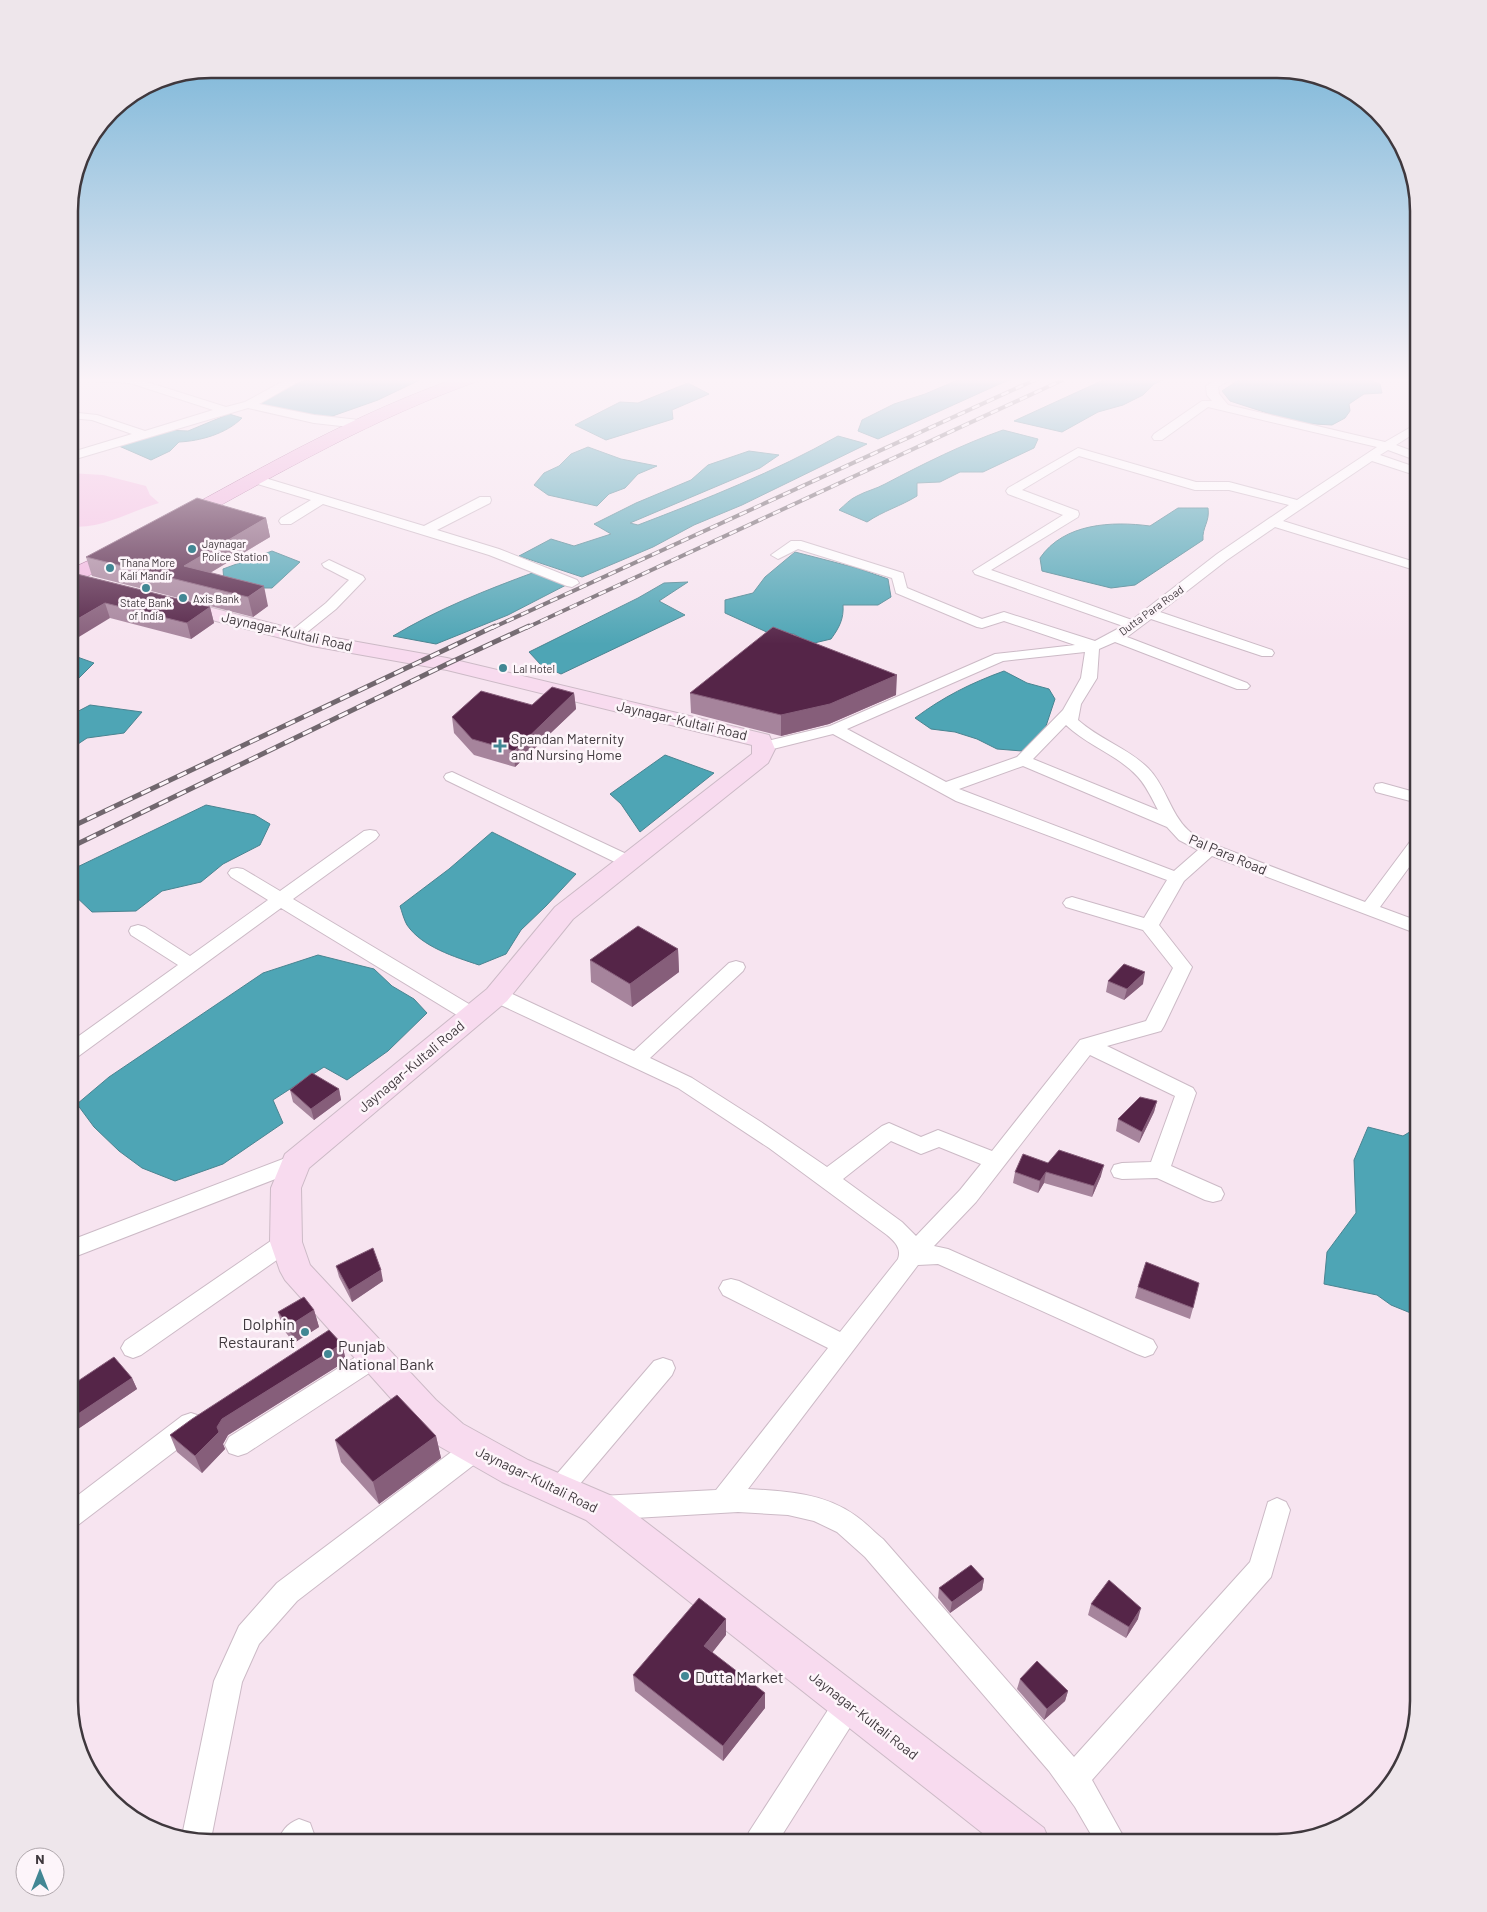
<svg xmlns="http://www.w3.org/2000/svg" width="1487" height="1912" font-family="Barlow,sans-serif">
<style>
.green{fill:#f5c3e4}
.water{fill:#4ea5b5;stroke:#4a8491}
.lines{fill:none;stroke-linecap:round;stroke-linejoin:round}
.minor-casing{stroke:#ccbac6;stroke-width:2}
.secondary-casing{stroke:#ccbac6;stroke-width:2}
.primary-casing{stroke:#ac6b99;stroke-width:1}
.minor{fill:#fff;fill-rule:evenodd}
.secondary{fill:#f8dbef;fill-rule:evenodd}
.primary{fill:#f1b7df;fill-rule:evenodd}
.rail-far1-casing{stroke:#71676e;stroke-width:4}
.rail-casing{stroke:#71676e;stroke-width:5}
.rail-far1{stroke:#fdf5fa;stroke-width:2.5;stroke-dasharray:8;stroke-linecap:butt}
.rail{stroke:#fdf5fa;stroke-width:3;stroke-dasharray:10;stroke-linecap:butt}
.wall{fill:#a6849c}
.shaded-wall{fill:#865e7a}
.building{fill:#552548;stroke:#865e7a}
.poi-dot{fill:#428794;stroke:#fdf5fa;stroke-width:2}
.labels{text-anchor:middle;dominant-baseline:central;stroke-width:5;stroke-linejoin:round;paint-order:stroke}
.far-poi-label{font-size:11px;fill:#3f383d;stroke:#fdf5fa;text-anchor:start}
.far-street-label{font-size:11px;fill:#3f383d;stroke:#fdf5fa}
.street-label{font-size:14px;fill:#3f383d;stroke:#fdf5fa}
.poi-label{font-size:14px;fill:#3f383d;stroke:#fdf5fa;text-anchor:start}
.near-poi-label{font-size:16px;fill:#3f383d;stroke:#fdf5fa;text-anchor:start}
.rim{fill:none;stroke:#3f383d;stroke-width:2.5}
</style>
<rect width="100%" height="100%" fill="#f7e4f0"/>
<path class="green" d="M69,473L103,475L146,486L150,495L159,503C131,511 98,531 69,526Z"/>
<path class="water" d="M317,377H426L378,400L324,419L270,409L260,403L279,389Z
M965,377H1022L1004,382L878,439L858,431L862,420L894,404L925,394Z
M1110,377H1169L1154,384L1143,395L1123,405L1098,412L1062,432L1014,421Z
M1243,377L1364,378L1380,384L1382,393L1364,394L1349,404L1350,411L1345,418L1332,425L1298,423L1230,401L1222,391Z
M688,383L709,394L672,410L673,419L606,440L575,425L620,402L638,403Z
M229,414L242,418C226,434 200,441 179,442L170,451L151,460L119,446L164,430L188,431Z
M1003,430L1038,439L1034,448L983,472H960L940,482L917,483V496C901,506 883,511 867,522L839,510C845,505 850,499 857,496C866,491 876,489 885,484C923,464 963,444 1003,430Z
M838,436L867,444L742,505L694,525L653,547L582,577L519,556L551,539L574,546L611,534L594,524L636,503L691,480L708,465L749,451L779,455L760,468L630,523L638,525C706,499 774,472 838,436Z
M588,447L621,459L657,466L638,474L625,488L609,494L597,506L548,495L534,485L544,473L559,466L571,454Z
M1178,508H1208C1210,522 1202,527 1203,540L1135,585L1111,588L1042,571L1040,558C1064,523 1112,521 1150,526Z
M272,551L300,562L272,588H243L224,582L223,569Z
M795,552L857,568L888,579L891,597L878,605H843C844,619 839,628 831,639L810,644L794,634H771L725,613V600L753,593L765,577Z
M535,572L568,584L508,615L436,644L393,636C438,609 486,590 535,572Z
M688,582L659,601L685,615L561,674L541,665L529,652L638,598L664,583Z
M69,654L94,663L69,688Z
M1004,671L1027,683L1049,689L1055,699L1045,729L1022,751L997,749L977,739L955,732L931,729L915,718C943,697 971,683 1004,671Z
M90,705L142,712L124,733L87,738L69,750V716Z
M665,755L714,773L640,832L621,804L610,794Z
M206,805L255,815L270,824L260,845L223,864L201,882L162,891L136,911L92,912L69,890V871Z
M492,832L576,874L546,906L521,930L506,954L479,965C455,957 422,947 407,925C404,920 402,912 400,906L449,869Z
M318,955L374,969L392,986L414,999L427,1013L388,1051L347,1080L324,1067L273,1100L283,1123L223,1164L175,1181L142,1168L119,1151L94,1127L77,1104L109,1077L263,973Z
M1368,1127L1403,1136L1418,1127V1316L1391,1305L1377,1295L1324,1284L1327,1252L1356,1213L1354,1160Z"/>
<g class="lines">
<defs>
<path id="minor" d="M88,377H131L226,407L245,402L291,377H304L303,379L259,404L314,415L359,420L365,424L359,428L314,423L248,408L69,461V453L132,434L92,420L69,418V412L97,415L145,431L213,410L130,383L93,381L89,380Z
M1220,377H1234L1218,387L1219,394L1228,405L1385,442L1418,423V431L1396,445L1418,453V461L1388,450L1380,455L1418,468V476L1372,461L1283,521L1418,563V571L1275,527L1227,560L1160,612L1272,650L1274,653L1272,656H1262L1151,619L1127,637L1247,683L1250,686L1247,689H1237L1115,642L1099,649L1097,678L1081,704L1078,720C1099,739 1128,748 1148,768C1166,786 1170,813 1188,830C1195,837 1206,841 1215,845L1365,902L1412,839L1418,838V855L1380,907L1418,921V934L1212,856L1184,881L1159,925L1192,967L1164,1026L1161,1031L1107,1046L1193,1088L1196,1093L1171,1166L1221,1188L1224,1194L1221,1200L1213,1202L1205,1200L1157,1178L1122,1179L1114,1177L1111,1171L1114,1165L1122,1163L1151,1162L1175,1096L1090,1055L976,1202L934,1246L948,1249L1153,1340L1157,1347L1153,1354L1145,1357L1137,1354L938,1264L918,1265L748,1489C785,1491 825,1493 856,1516C866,1523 874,1532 883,1539L1074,1757L1250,1562L1268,1502L1277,1498L1286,1502L1290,1510L1271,1577L1092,1780L1127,1843H1096L1075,1807L1049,1771L865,1557L837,1532L814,1521L788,1515L738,1512L600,1520L591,1516L587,1508L591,1500L600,1496L716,1490L828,1348L723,1295L719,1288L723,1281L731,1279L739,1281L840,1332L898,1259C902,1248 894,1241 887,1235L769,1148L678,1088L490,1000L487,995L490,990L497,989L504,990L634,1051L729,963L736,961L743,963L745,967L743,971L650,1058L692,1078L761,1122L827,1167L882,1126L889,1123L921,1137L938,1130L992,1151L1080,1040L1146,1021L1173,968L1143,930L1066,907L1063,903L1066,899L1072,897L1144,918L1167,880L956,801L833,734L765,751L759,749L757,746L759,743L830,726L995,654L1075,645L1004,621L982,628L977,627L896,593L892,578L798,549L778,559L771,555L791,541H801L903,573L907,588L982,619L1004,612L1095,641L1123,626L975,574L973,571L1063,515L1008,494L1006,491L1008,488L1078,448L1196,482H1229L1297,500L1377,447L1208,407L1162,440H1154L1152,437L1154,434L1202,401H1212L1207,395L1206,386ZM1079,456L1195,490H1229L1289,505L1217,554L1132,620L991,570L1078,517L1079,514L1078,511L1022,490ZM1085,652L1081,678L1063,710L1017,757L946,782L847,729L1003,661ZM1066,725C1088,746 1118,755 1138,777C1147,787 1152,799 1158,810L1033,759ZM1023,766L1167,827L1179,840L1198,850L1174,871L959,789ZM891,1141L921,1154L939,1147L981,1164L960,1190L916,1236L902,1222L843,1179Z
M255,475L424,526L480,497H490L491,500L490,503L437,530L499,549L577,580L579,583L572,587L567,586L489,555L323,504L291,524H281L279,521L281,518L311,500L251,482L249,479L251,476Z
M329,560L363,576L365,579L336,609L300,638H290L288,635L290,632L326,603L349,580L324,567L322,564Z
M452,772L635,858L638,862L635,866L629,867L623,866L446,780L444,777L446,774Z
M1382,783L1418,793V803L1376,792L1374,788L1376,784Z
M370,830L376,831L379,835L376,839L293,899L479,1010L482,1015L479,1020L472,1022L465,1020L281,908L76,1058L69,1060V1043L178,965L131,935L129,931L131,927L138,925L145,927L190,956L268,900L231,877L228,873L231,869L237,868L243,869L280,891L364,831Z
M296,1154L304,1156L307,1162L304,1168L69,1259V1241Z
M286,1233L294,1236L297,1242L294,1248L141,1355L133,1358L125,1355L121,1348L125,1341L278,1236Z
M375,1347L383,1350L387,1357L383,1364L247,1453L238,1456L229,1453L225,1445L229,1437L367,1350Z
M663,1358L672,1361L675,1368L672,1375L568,1498L559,1502L550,1498L546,1490L550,1482L654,1361Z
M191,1413L200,1416L203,1424L200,1432L78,1525L69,1529V1502L182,1416Z
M475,1438L484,1441L488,1449L484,1457L297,1601L259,1644L242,1682L211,1839L210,1843L182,1836L214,1681L239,1626L277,1583L466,1441Z
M849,1689L859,1693L863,1703L859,1713L777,1843H745L749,1832L839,1693Z
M299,1819L310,1823L314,1834L310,1843H277C282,1831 286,1824 299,1819Z"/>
<path id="secondary" d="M177,599L313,634L447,658L769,735L775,749L768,763L573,919L507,1001L309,1168L301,1188L302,1242L310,1265L436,1400L463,1424L528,1460L612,1496L1044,1828L1050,1843H995L586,1520L502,1482L439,1446L412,1422L285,1280L280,1271L270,1242L271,1188L285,1154L487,989L555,907L752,754V745L447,670L312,646L170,609L167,605L170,601Z"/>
<path id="primary" d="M460,377H483L481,380C376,417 281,472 185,525L178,527L171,525L168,521L171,517C265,466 358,412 460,377Z
M122,545L129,547L132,551L129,555L76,582L69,584V570Z"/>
</defs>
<use href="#minor" class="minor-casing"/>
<use href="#secondary" class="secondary-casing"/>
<use href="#primary" class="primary-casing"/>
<use href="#minor" class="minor"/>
<use href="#secondary" class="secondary"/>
<use href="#primary" class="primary"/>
<defs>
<path id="rail-far1" d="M492,628L1041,377
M526,628L1069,377"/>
<path id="rail" d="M69,828L495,626
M69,848L447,664L529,626"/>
</defs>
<use href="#rail-far1" class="rail-far1-casing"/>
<use href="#rail" class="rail-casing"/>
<use href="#rail-far1" class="rail-far1"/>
<use href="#rail" class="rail"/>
</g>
<path class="wall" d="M266,518L270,537L210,573L268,606L253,617L92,576L86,557Z
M69,572L210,607L214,623L191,639L110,618Z
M574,693L576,709L515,767L474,755L454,733L452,717L532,705Z
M690,693L896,695L829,724L781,736L691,713Z
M678,949L679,972L632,1007L591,982L590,960Z
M1108,981L1143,984L1124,1000L1106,992Z
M339,1089L341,1100L314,1120L293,1102L290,1090Z
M1157,1101L1154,1112L1139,1143L1116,1131L1118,1119Z
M1048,1163L1101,1176L1092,1197L1044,1183L1038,1193L1013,1183L1015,1172Z
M336,1266L383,1281L352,1302L339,1277Z
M1138,1287L1193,1308L1190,1319L1135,1298Z
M314,1310L319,1327L294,1343L283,1329L278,1312Z
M342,1344L346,1361L228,1435L223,1444L225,1449L202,1473L177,1452L170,1435Z
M132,1378L137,1389L75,1431L69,1425V1387Z
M436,1436L441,1458L379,1504L341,1462L335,1440Z
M984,1579L982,1590L950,1613L938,1598L939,1588Z
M1091,1604L1138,1619L1126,1638L1088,1615Z
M726,1635L712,1652L765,1708L723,1761L635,1691L633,1675Z
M1020,1679L1068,1691L1065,1701L1044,1720L1017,1689Z"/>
<path class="shaded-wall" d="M266,518L270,537L193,583L184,566Z
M264,586L268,606L253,617L248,597Z
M105,603L110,618L69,643V624Z
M210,607L214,623L191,639L187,623Z
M897,675L896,695L829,724L781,736V715Z
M574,693L576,709L515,767L514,751Z
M678,949L679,972L632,1007L630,984Z
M1145,972L1143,984L1124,1000L1127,989Z
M339,1089L341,1100L314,1120L311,1109Z
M1157,1101L1154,1112L1139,1143L1142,1132Z
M1104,1165L1101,1176L1092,1197L1094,1186Z
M1046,1172L1044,1183L1038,1193L1040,1181Z
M381,1270L383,1281L352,1302L349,1290Z
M314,1310L319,1327L294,1343L289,1326Z
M342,1344L346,1361L228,1435L223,1444L225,1449L202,1473L195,1456L222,1419Z
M132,1378L137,1389L75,1431L69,1420Z
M436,1436L441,1458L379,1504L373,1482Z
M984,1579L982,1590L950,1613L952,1602Z
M1141,1608L1138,1619L1126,1638L1129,1627Z
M726,1619V1635L705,1662L704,1646Z
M1068,1691L1065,1701L1044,1720L1047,1709Z
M765,1693V1708L723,1761V1746Z"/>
<path class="building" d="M197,498L266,518L184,566L264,586L248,597L86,557Z
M69,572L210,607L187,623L105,603L69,624Z
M773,627L897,675L830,704L781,715L690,693Z
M552,687L574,693L514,751L472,739L452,717L481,691L532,705Z
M638,926L678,949L630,984L590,960Z
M1124,964L1145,972L1127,989L1108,981Z
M312,1073L339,1089L311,1109L290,1090Z
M1140,1097L1157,1101L1142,1132L1118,1119Z
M1059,1150L1104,1165L1094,1186L1046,1172L1040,1181L1015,1172L1023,1154L1048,1163Z
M373,1248L381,1270L349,1290L336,1266Z
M1146,1262L1199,1283L1193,1308L1138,1287Z
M304,1297L314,1310L289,1326L278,1312Z
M329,1330L342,1344L222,1419L217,1427L219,1432L195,1456L170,1435L192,1419Z
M114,1357L132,1378L69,1420V1387Z
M397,1395L436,1436L373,1482L335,1440Z
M971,1565L984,1579L952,1602L939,1588Z
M1109,1580L1141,1608L1129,1627L1091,1604Z
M699,1598L726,1619L704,1646L765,1693L723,1746L633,1675Z
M1037,1661L1068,1691L1047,1709L1020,1679Z"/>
<linearGradient id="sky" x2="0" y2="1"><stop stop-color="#6aaed4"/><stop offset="0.59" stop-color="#fbf3f8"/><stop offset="1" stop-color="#fbf3f8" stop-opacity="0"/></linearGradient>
<rect width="1487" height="644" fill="url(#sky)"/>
<g class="poi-dot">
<circle cx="192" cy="549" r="5"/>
<circle cx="110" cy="568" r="5"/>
<circle cx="146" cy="588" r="5"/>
<circle cx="183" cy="598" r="5"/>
<circle cx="503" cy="668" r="5"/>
<path d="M497.5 738.5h5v5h5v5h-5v5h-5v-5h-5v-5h5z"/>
<circle cx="305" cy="1332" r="5"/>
<circle cx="328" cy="1354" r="5"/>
<circle cx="685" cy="1676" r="5"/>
</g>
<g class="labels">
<g class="far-poi-label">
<text x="202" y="543">Jaynagar<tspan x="202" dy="13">Police Station</tspan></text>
<text x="120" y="562">Thana More<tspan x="120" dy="13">Kali Mandir</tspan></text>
<text x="193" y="598">Axis Bank</text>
<text x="146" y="602" text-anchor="middle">State Bank<tspan x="146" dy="13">of India</tspan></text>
<text x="513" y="668">Lal Hotel</text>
</g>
<g class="far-street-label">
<text transform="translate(1151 610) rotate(-36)">Dutta Para Road</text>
</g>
<g class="street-label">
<text transform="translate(287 631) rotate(13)">Jaynagar-Kultali Road</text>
<text transform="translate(682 720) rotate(13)">Jaynagar-Kultali Road</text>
<text transform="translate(1228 854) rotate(23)">Pal Para Road</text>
<text transform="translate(411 1066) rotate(-40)">Jaynagar-Kultali Road</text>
<text transform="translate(537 1479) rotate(26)">Jaynagar-Kultali Road</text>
<text transform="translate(864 1715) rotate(38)">Jaynagar-Kultali Road</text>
</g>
<g class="poi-label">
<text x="511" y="738">Spandan Maternity<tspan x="511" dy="16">and Nursing Home</tspan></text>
</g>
<g class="near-poi-label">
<text x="295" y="1323" text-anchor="end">Dolphin<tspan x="295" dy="18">Restaurant</tspan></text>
<text x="338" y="1345">Punjab<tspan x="338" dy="18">National Bank</tspan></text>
<text x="695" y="1676">Dutta Market</text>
</g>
</g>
<path d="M0 0H1487V1912H0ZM211 78H1277A133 133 0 0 1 1410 211V1701A133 133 0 0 1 1277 1834H211A133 133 0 0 1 78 1701V211A133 133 0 0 1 211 78Z" fill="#eee6eb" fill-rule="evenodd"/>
<path class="rim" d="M211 78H1277A133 133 0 0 1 1410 211V1701A133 133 0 0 1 1277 1834H211A133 133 0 0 1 78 1701V211A133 133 0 0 1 211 78Z"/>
<g transform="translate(40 1872)"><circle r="24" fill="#fdf5fa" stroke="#b1a9ae"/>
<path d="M0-4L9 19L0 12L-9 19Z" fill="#428794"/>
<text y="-8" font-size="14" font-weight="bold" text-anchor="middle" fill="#3f383d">N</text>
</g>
</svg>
